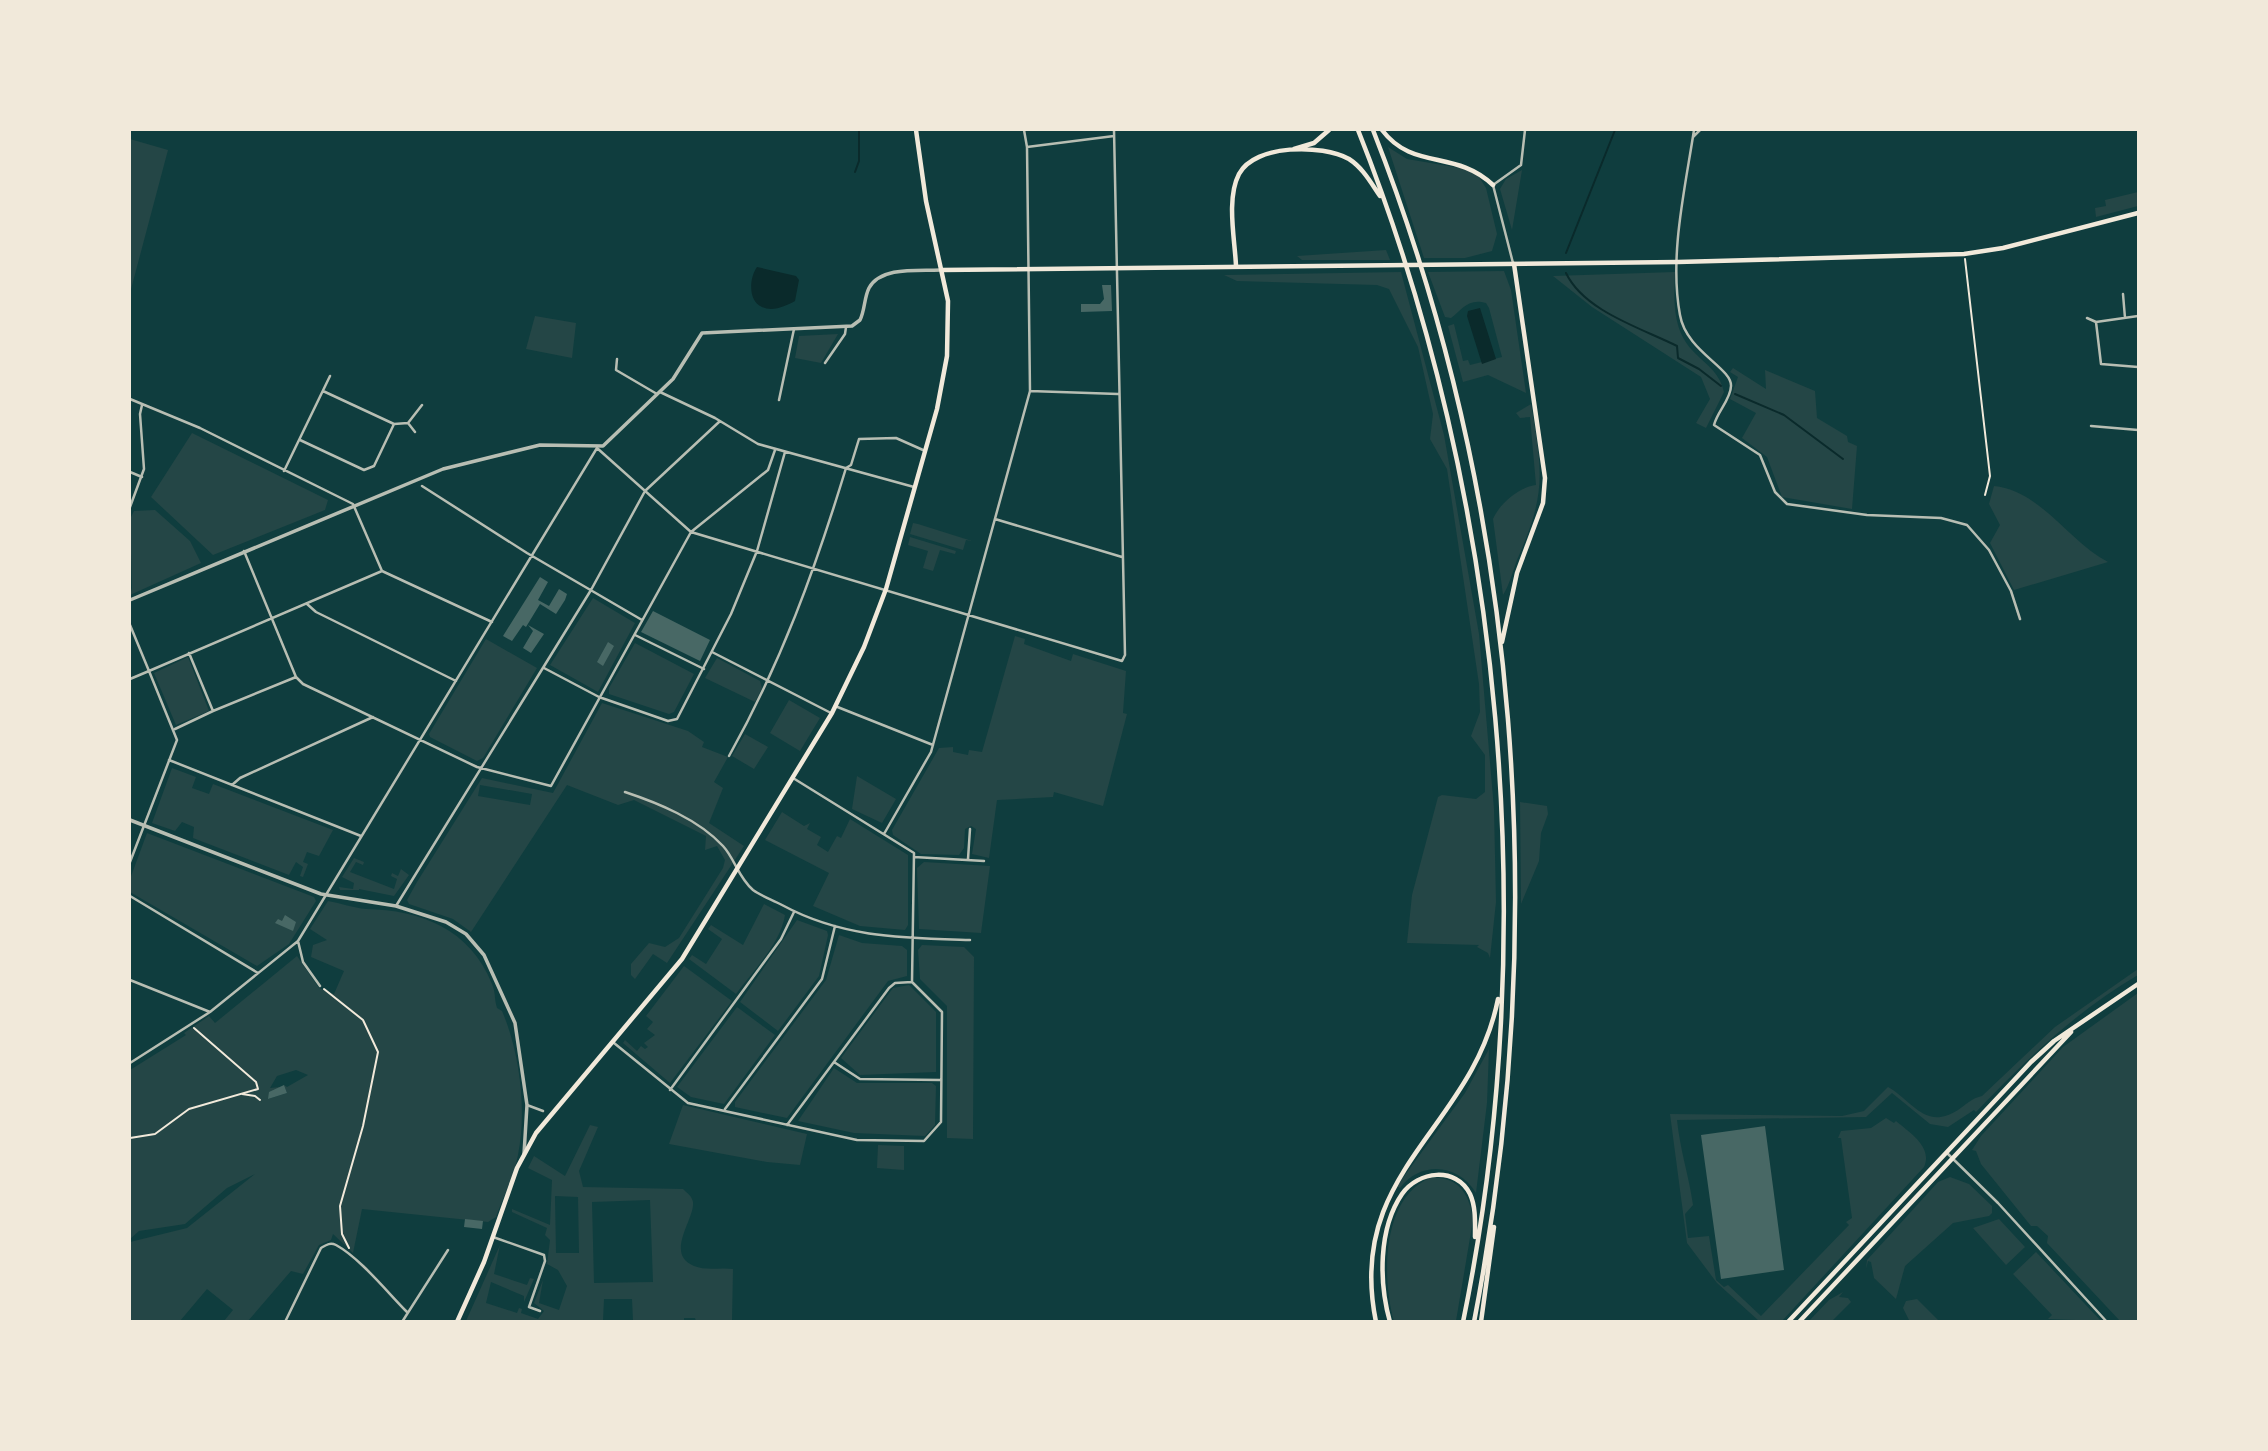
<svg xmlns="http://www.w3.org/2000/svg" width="2268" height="1451" font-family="'Nunito Sans',sans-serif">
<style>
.green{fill:#244646;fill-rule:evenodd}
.water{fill:#0a2a2b}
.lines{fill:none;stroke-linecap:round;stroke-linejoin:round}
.stream{stroke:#0a2a2b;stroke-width:2}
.building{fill:#486865}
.path{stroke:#f1e9da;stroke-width:2}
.minor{stroke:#b8beb3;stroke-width:2.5}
.tertiary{stroke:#b8beb3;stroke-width:3.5}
.secondary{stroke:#f1e9da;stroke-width:4.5}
.trunk{stroke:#f1e9da;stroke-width:4.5}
</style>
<rect width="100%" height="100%" fill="#0f3d3e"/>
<path class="green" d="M130,139L168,150L130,293Z
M1388,147L1407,159L1466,169L1479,177L1486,188L1497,234L1492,251L1465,258H1424Z
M1522,170L1512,230L1500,189L1506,179Z
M2138,192V206L2096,217L2095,208L2106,206L2105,200Z
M1386,250L1390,260H1302L1297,256Z
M1504,271L1511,290L1526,393L1488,375L1463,382L1448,326L1454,324L1463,361L1468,360L1470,365L1502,357L1489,308L1486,303C1468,298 1463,309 1451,318L1445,317L1428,272Z
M1401,272L1444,435L1479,634L1494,809L1496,902L1490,958L1488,953L1477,947L1479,945L1407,943L1412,895L1438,797L1442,795L1476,799L1485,792V755L1471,736L1480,712L1479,684L1447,469L1430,439L1433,414L1418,347L1389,289L1377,285L1237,281L1224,275Z
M1675,272C1674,300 1672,328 1692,350C1706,365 1719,371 1724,392L1706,428L1696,423L1710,399L1701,377L1592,307L1553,276Z
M535,316L576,323L572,358L526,349Z
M838,334L821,363L795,358L799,336Z
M1733,368L1766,389L1765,370L1815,391L1817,418L1847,436L1848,442L1857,446L1852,509L1782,497L1767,457L1742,438L1756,413L1730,399L1738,377L1730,372Z
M1531,404C1543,474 1546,494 1517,560C1513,571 1509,586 1503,595L1493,519C1500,503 1519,487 1536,485L1530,417L1520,418L1516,413Z
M192,433L328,500L325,510L213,555L151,497Z
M1994,486C2041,491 2068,541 2108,562L2014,590L1990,543L2000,525L1989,504Z
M155,510L190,541L201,563L130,595L132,588L130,519L134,511Z
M913,523L918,524L972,541L966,540L963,550L910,534Z
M910,537L956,551L955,554L940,550L933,571L923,568L928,551L908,545Z
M593,598L635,623L598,692L550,665Z
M1015,636L1025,639L1024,644L1071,661L1073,654L1126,671L1123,713L1127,714L1103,806L1054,792L1053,797L997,800L989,858L972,854L976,829L971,826L965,829L964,848L959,855L921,854L893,835L892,830L939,748L953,747V752L968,755L969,750L982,752Z
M486,639L537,668L483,758L477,761L430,737L429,734Z
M635,643L694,674L674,712L669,714L609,694V688Z
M188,657L209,711L176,725L154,673Z
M717,658L760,681L762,688L755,702L705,678Z
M789,700L820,718L800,751L770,733Z
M602,703L688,731L704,742L702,747L728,757L714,782L723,788L709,823L744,846L667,963L653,954L635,979L631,975V964L649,943L665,947L679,938L723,868L725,860L717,846L705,850L706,836L634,800L618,805L567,785L471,932L453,919L409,904L407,900L417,882L482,778L553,793ZM480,785L532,794L530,805L478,796Z
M745,734L768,747L754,769L732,756Z
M172,768L196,777L192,788L209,794L213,784L333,830L319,856L307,852L303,862L308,864L303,877L300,876L303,867L296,862L289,875L193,838L194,827L182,822L175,831L152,823Z
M857,776L896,799L882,823L852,809Z
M1520,802L1547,806L1548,814L1541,833L1539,861L1521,904Z
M782,812L804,826L810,823L807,829L821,837L817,845L828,852L837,836L841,838L850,819L908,855V925L905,930L860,926L813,906L829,873L765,840Z
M147,833L314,897L316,901L289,944L257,966L130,892V879Z
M354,858L364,862L363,865L356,862L350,872L394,889L397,879L391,876L392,873L398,876L401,869L409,875L394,896L359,889V890H340L339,887L353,889L354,883L342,877Z
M924,862L990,866L981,933L919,929L917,868Z
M328,901C341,903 353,908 366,909C421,910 470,929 492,984C496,994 494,998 497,1008L502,1011C520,1053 527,1110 518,1155C514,1176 503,1197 496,1217L488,1222L362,1209L353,1253L333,1234L331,1240L319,1245L303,1274L291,1271L248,1321H224L233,1310L207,1289L180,1321H130V1242L187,1228L255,1174L227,1188L185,1224L139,1231L130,1239V1070L186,1035L184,1033L209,1016L215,1023L297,956L319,988L334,994L344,971L311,957L313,945L327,940L310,929ZM296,1070L308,1075L287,1087L284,1085L287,1093L268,1099L280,1087L270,1088L277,1076Z
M764,904L785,915C781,943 752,972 736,994L689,959L692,955L706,964L722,939L708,929L711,925L743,945Z
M797,920L827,931L828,935L819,976L778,1031L740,1002Z
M839,935L862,943L902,946L907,950V976L888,981L787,1118L735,1107V1102L826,980Z
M922,945L964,947L974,957L973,1139L947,1138V1006L920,979L918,950Z
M684,966L732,1001L670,1083L623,1043L625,1040L637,1051L641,1046L645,1049L648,1047L644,1043L655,1035L647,1029L653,1022L646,1016Z
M2138,969V975C2076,1011 2026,1060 1976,1112L1974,1110L1948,1127L1930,1124L1892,1093L1866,1117L1677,1120C1680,1150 1689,1176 1693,1205L1685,1214L1688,1238L1709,1236L1716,1280L1724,1287L1728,1285L1761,1316L1849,1225L1846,1222L1852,1218L1841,1138H1838L1841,1131L1871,1128L1886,1118L1894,1123L1896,1121C1910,1133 1933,1147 1924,1167L1782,1321H1759L1717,1283L1687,1243L1670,1114L1842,1116L1864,1111L1888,1087C1913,1101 1925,1131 1958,1110C1967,1104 1970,1099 1982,1096L2055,1027Z
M909,985L936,1012V1072L860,1075L841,1058L893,988Z
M2138,993V1321H2120L2047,1243L2048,1236L2037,1226H2031L1981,1164L1976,1151L1972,1150L1981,1136L2063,1047Z
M737,1007L775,1035L724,1104L691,1097L677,1087Z
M1489,1049L1487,1103L1476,1193C1459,1164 1421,1160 1400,1188L1397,1186L1465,1093Z
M834,1068L857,1083H932L936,1086L935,1125L925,1136L854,1133L798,1121Z
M683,1105L807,1134L800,1165L767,1162L669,1144Z
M590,1125L598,1127L579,1171L583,1187L683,1189C687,1193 692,1196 693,1202C695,1219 664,1254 694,1266C706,1271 721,1267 733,1269L732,1321H696L695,1318H684V1321H633L632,1299H604L603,1321H466L500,1245L494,1274L527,1285L530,1278L534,1279L524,1302V1296L491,1282L486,1303L517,1313L519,1308L522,1309L521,1313L538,1319L544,1311L534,1303L543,1280L539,1303L559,1310L567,1286L558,1270L547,1264L550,1240L545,1235L547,1228L512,1212V1209L550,1225L552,1180L528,1168L534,1156L565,1176ZM555,1196L578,1197L579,1253H556ZM650,1200L653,1282L594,1283L592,1202Z
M878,1145L904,1146V1170L877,1168Z
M1950,1177L1969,1184L1992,1206V1213L1989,1216L1953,1223L1905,1266L1896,1299L1874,1278L1871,1262L1868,1261L1866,1269L1867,1260L1938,1182Z
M1430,1178C1458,1176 1470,1194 1473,1220L1456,1321L1394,1322C1382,1279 1381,1198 1430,1178Z
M1999,1219L2025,1247L2006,1265L1973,1228Z
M2036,1252L2101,1321L2048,1319L2052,1315L2013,1274Z
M1843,1292L1839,1297L1848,1298L1851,1302L1832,1321H1809L1829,1300Z
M1917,1299L1939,1321L1909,1320L1903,1308L1906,1301Z"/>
<path class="water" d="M757,267L796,276L799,280L795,301C786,306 773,312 762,307C748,301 749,278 757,267Z
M1480,308L1496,359L1482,364L1467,316L1468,311Z"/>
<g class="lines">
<path class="stream" d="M855,172L859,161V130
M1566,253L1615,130
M1566,273C1584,311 1641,328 1677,346L1678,358L1699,369L1721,386
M1735,394L1784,415L1843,459"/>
</g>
<path class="building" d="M1102,285H1111L1112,311L1081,312V304H1100L1104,299Z
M540,577L548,582L538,600L549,606L559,589L567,594L565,600L556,614L540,604L526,627L523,625L512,641L503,636Z
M653,611L710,640L700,661L641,632Z
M528,625L544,634L531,653L523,648L533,631Z
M608,642L614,646L603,666L597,662Z
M285,915L296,922L293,931L275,923L278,919L282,921Z
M284,1085L287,1093L268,1099L269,1092Z
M1765,1126L1784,1270L1721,1279L1701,1135Z
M465,1219L483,1221L482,1229L464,1227Z"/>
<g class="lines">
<path class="path" d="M1965,259L1990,476L1985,495
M324,989L363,1020L378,1052L363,1126L340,1206L342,1234L349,1248
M242,1094L255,1096L260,1100
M130,1138L155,1134L189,1109L258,1089L256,1082L194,1028"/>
<path class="minor" d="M1694,130C1685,189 1669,256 1680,315C1686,351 1732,368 1731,386C1731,399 1717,412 1714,425L1760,455L1775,492L1787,504L1867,515L1941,518L1967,525L1989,550L2011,591L2020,619
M1693,137L1700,130
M1027,147L1114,136
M1513,263L1493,185L1521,165L1525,130
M2123,294L2125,318
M2087,318L2096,322L2138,316
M2096,322L2101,364L2138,367
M617,359L616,370L657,394
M825,363L845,334L846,327
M1030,391L1118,394
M660,392L715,418L758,444L914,487
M130,399L200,428L353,504L382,571L492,622
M779,400L794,329
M408,423L422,405
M394,424L408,423L415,432
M2091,426L2138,430
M300,440L364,470L374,466L394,424L323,391
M284,471L330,376
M130,472L142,477
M422,486L527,553L642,620
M130,507L144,469L140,414L142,405
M995,519L1122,557
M244,551L296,677L303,684L477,767L551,786L691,532L768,470L775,450
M307,604L316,612L456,681
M130,625L149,671L130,679
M635,635L704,669
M712,652L831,713
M544,668L599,697L668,721L677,719L731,614L757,551L785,452
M835,706L933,745
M213,711L296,677
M175,729L213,711L189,653
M729,756C781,663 815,570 846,468L851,465L859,439L896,438L923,450
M169,760L361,836
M232,785L240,778L373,717
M625,792C658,803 698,819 723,846C735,859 738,877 753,890C761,896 773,900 782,905C843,938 903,938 970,940
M884,834L931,752L1030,391L1027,147L1024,130
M914,857L984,861
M968,859L970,829
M130,862L177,740L149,671L382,571
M130,896L258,973
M396,906L591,590L645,491L719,422
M298,941L303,962L320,986
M130,980L210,1012
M614,1043L688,1103L857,1140L924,1141L941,1122L942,1012L912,982L914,853L793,778
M834,1062L860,1079L940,1080
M130,1063L210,1012L298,941L597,448L691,532L1122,661L1125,655L1114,130
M670,1090L781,939L794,912
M527,1105L543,1111
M725,1109L822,979L835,926
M787,1125L889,988L895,983L912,982
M1948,1154L1998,1203L2107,1322
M493,1237L544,1255L545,1261L529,1307L540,1311
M285,1322L321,1248C326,1245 330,1242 336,1245C360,1258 388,1293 407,1312
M402,1322L448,1250"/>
<path class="tertiary" d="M130,600L443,469L540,445L603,446L673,379L702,333L852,326L860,320C865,310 864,298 869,288C881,266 919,271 941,270
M130,820L321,894L396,906L446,922L466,934L484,955L515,1023L527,1105L524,1154"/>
<path class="secondary" d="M941,270L1678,262L1964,254L2003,248L2138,213
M457,1322L484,1262L517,1168L536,1133L682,959L832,713L864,647L886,589L937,409L947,356L948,301L926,201L916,130
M1788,1322L2031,1062L2054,1041L2138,984
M1799,1322L2071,1032"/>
<path class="trunk" d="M1358,130C1504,497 1543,934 1463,1322
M1373,130C1521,507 1551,925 1474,1322
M1382,130C1413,171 1455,149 1493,185
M1294,149L1314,143L1329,130
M1236,266C1235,240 1226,199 1239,174C1255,144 1322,144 1349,159C1363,168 1371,183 1380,196
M1502,642L1517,573L1543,503L1545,478L1514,264
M1376,1322C1345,1171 1472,1130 1498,999
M1390,1322C1379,1283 1378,1229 1402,1194C1418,1171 1456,1166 1470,1194C1476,1207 1475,1223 1475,1237
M1481,1322L1494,1227"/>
</g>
<rect width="2268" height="1451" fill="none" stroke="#f1e9da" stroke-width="262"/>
</svg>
